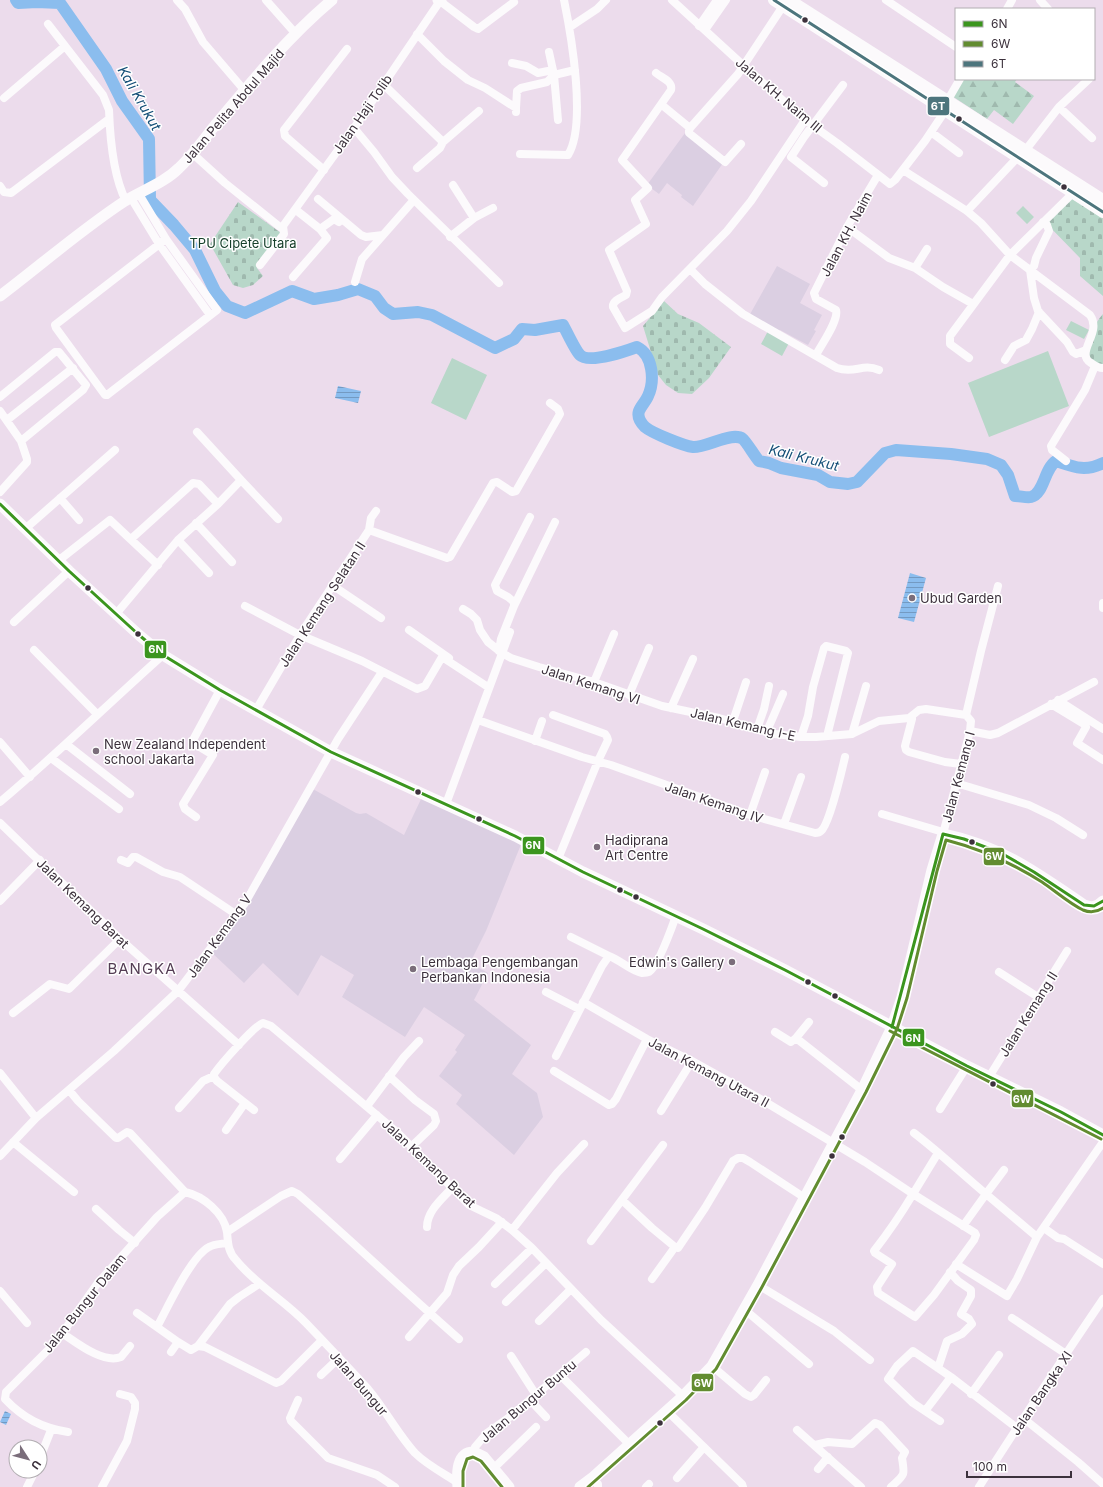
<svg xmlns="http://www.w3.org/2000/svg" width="1103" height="1487" font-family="Inter,sans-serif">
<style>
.education{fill:#dbcfe2}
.green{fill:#b8d7c9}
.forest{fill:url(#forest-firs)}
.cemetery{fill:url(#cemetery-stones)}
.water{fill:url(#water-rules)}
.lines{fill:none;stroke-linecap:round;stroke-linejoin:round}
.river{stroke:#8bbdee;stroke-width:12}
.street{stroke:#fcfafc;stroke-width:8}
.secondary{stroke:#fcfafc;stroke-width:11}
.primary{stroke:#fcfafc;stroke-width:12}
.bus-1-casing{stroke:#fff;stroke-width:6}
.bus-2-casing{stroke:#fff;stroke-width:6}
.bus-3-casing{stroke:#fff;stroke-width:6}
.bus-1{stroke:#3b951e;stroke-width:3}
.bus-2{stroke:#628c30;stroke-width:3}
.bus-3{stroke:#4d757d;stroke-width:3}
.bus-dot{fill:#3c313c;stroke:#fff;stroke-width:1.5}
.poi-dot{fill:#7a6d7a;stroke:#fff;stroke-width:1.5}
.labels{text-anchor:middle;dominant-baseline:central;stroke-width:3;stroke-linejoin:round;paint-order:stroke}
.street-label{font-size:13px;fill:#3c313c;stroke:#fff}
.park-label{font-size:13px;fill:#17402b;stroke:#fff}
.poi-label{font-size:13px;fill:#3c313c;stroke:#fff;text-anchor:start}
.water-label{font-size:14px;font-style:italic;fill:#144e77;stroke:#fff}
.quarter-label{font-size:15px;letter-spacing:1px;fill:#543d54;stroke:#fff}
.line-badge{stroke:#fff;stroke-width:1.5}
.badge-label{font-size:11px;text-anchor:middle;font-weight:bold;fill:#fff}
</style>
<defs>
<pattern id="forest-firs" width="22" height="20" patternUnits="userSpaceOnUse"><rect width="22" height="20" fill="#b8d7c9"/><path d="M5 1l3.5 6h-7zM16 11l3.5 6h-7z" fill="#9fb9ae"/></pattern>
<pattern id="cemetery-stones" width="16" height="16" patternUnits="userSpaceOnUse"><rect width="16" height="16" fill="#b8d7c9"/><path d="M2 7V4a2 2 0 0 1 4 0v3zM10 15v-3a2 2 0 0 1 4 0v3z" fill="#9fb9ae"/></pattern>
<pattern id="water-rules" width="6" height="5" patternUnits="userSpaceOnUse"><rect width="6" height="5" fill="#8bbdee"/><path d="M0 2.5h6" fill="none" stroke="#739ac2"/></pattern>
</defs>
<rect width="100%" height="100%" fill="#ecdcec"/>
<path class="education" d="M685,133L723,163L693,206L681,197L682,195L667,183L659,194L647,185Z
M777,266L810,284L800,303L822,315L814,330L816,331L808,345L780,330L778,332L749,316Z
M311,788L356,813L360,814L366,813L404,835L422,797L522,842L486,931L470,963L488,973L474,1000L531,1045L512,1074L537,1093L543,1117L514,1155L456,1104L462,1095L439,1076L457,1052L455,1050L465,1035L430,1011L424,1007L405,1037L342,997L354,975L321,955L298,996L263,963L244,983L210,951Z"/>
<path class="green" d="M1023,206L1034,217L1027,224L1016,213Z
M1071,321L1089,330L1084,339L1066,330Z
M768,331L789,343L782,356L761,344Z
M1048,351L1069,406L989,437L968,383Z
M452,358L487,375L466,420L431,403Z"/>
<path class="forest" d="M962,79H1017L1015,82L1034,96L1013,124L994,110L987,119L952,96Z"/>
<path class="cemetery" d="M1071,198L1103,218V296L1080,276V258L1045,222Z
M238,202L281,233L257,268L263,276L253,285L243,288L233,285L210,244Z
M664,301L678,314L699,323L731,347L709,378L692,394L678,393L666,385L658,375L643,326Z
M1103,314V366L1090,361C1087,345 1092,326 1103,314Z"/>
<path class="water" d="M338,386L361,391L358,403L335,398Z
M910,573L926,578L914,622L898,618Z
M5,1411L11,1414L6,1425L0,1422Z"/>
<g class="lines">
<path class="river" d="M16,0L18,3L37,2L60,3L106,69L122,101L149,139L150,200L174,225L195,250L215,291L227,306L245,313L292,291L314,299L338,295L358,289L375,296L384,308L393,314L418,312L432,315L495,348L514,339L522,329L535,330L563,325C567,332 575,350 580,355C589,364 626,351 637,347C653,355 655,381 648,396C646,401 641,406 639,411C637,417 641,423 645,427C652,433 684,446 693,447C706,448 732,431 743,439C745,440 756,458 759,461L769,463L781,468L818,475L830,482L848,484L857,482L885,453L896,450L951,454L987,459L1001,465L1008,475L1015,496C1020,496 1027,498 1031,497C1044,494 1044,469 1056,461C1074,467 1085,472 1103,463"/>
<path class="street" d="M177,0L185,9L203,42L245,91
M266,0L296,34
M672,0L744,66L805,120L837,143L890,184L895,180L925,141L945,111
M886,0L956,47
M1040,0L1048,9
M1007,9L1012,0
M48,24L103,95L109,110C110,138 113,176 126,201
M699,26L717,0
M570,27L597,9L606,0
M705,30L726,0
M417,34L444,61L468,80L485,88L516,108V112
M549,52L554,75L558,120
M512,63L526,66L538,73L553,70
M656,73C662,78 673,81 671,90L622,160L648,188L635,200L646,224L609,250L627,291L626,295C620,298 612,301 613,307L625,328L652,311L662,297L727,231L751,201L805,120
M383,84L443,142L479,111
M4,98L65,46
M949,98L960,79
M662,105L690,128
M1059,107L1092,138
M516,108L517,91L521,88L547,82L554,75L575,70
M354,128L374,152L392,177L408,194L499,283
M690,128L738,74L783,6
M690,128L689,131V133L725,162L741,144
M931,132L959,153
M1028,147L1059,107L1089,79
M193,154L225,183L280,227L283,226
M520,154L568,155C587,125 571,34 564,0
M417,168L440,148L443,142
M324,170L285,136L284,130L347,49
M903,170L967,211L981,223L1010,255L1090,315C1103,333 1074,353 1091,363C1095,366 1099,368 1103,368
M824,183L791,157L804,137L843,85
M453,185L474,218
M0,186L4,192L11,193L109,119
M139,194L166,239L217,310L107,395H105L56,328L55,325L166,239
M131,198L159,244L210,315
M318,199L361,235L366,237L383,235
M967,211L1018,157
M1043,222L1047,225L1049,231L1036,258L1034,266L1030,270L1034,298L1038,311L1067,342L1073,352L1076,354L1086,350
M283,226L354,128L440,1L474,27L478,29L514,2
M847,227L889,258L915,268L943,287L973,304
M320,229L334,219L339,222
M450,237L474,218L493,208
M260,265L284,234L283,226
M915,268L927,249
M690,269L705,284L743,314L837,368C855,374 862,363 879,370
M293,277L327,238L320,229L296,210
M355,282L362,259L413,201
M816,355C821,345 839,321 836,310L816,299L814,293L847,227L878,175
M969,358L950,344V336L1010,255L1073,193
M1005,360L1014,346L1026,340L1032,329L1039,312
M0,397L55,352H59L86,385L83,390L21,441L27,459V462L0,492
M0,411L21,441
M7,420L73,368
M1066,461L1052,450L1051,446L1085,390L1095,366
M241,480L278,519
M60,498L79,520
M196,523L232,562
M25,529L115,450
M369,530L447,558L450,557L493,483L497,482L512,492L516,491L560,414L558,409L550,403
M131,539L193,483L199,484L218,504
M178,540L209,573
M58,561L110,520L158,565
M332,585L381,618
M1103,603V608
M245,606L300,635L362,661L417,689L425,686L442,657L488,687
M514,606L555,522
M463,609L471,614L477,620L480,630L488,642L502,653L511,658L539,667L594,682L662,706L719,718L775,734L801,737H816L852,734L879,721L909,718L919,710L926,709L966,715
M116,614L178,540L218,504L241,480L197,432
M14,622L69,571
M409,630L449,658
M34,650L97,714
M499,651L501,639L514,606V602L508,597L497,591L495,585L530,517
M594,682L614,634
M629,695L649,648
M1058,700L1103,729
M1051,704L1084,724L1086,727L1077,743L1103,760
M671,708L693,659
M256,710L300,635L369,530L371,518L376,511
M553,715L605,734L607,737L608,740L598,761L558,859
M966,715L981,651L998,586
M912,719L905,746L906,750L909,752L945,762L961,764
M478,720L582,757L611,765L750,815L815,833C818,833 819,833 821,831C829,825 842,770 845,757
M733,721L746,682
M757,729L764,709L769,686
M767,731L783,694
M970,731L990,735L998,733L1094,682
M852,734L866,686
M801,737L808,716L813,687L824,648L826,646L846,651L848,653L827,736
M535,741L542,721
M0,742L30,777
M66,744L130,794
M51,758L119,809
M956,783L1029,805L1056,818L1083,835
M0,802C56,755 108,704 163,655
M446,804L510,632
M882,814L943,832
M750,815L765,772
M196,817L185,809L183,804L213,755L195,744L193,740L220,690
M0,823L120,939L239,1045
M784,824L801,777
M943,834L970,731L971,721L966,715
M121,860L128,863L133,857H136L163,872L180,877L237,915
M0,901L40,860
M571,937L609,956
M999,972L1038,997
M546,992L579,1009
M583,1002L647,1039L692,1061L757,1097L865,1162L913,1194L975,1233L976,1235L974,1240L934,1295L915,1317L878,1293L877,1287L892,1264L875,1253L874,1251C888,1233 901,1214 913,1194L938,1153
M13,1013L50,984L69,989L120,939
M775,1032L791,1042L796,1038L862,1090
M796,1038L809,1022
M556,1056L602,966L609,956C620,960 631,971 642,973C644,973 647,973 649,972C658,967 672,927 676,916
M554,1071L609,1105L612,1104L616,1099L647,1039
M0,1073L36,1118
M389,1076L415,1100L434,1114L436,1121L434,1125L411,1147
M989,1077L1067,951
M69,1090L78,1101L116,1138H118L127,1132L130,1133L185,1192C203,1196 224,1213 227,1232C228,1243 228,1252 236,1260C256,1285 284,1300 306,1323C327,1345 348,1367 368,1389C385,1409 397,1433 415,1453C427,1465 443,1473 457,1482
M367,1106L404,1057L419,1041
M179,1108L203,1081L214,1076
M940,1109L967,1066
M254,1110L217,1081L214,1077V1074C221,1064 254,1026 263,1023L271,1026L398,1133L469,1205L496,1218L512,1230L532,1248L601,1320L683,1396
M661,1111L692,1061
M226,1130L245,1103
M914,1133C939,1152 962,1174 986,1194L963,1226
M13,1142L74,1192
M0,1156L36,1118L114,1051L178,991L245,903L338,739L382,672
M340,1159L377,1115
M1004,1170L986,1194L1037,1237L1103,1142
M622,1200L652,1228L675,1247L678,1248L705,1208L733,1161L738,1158H743L750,1162L805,1198
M96,1209L119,1230L135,1243
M427,1227C427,1211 442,1199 452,1188
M1044,1228L1058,1238L1064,1239L1103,1264
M512,1230L557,1173L584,1144
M227,1232L281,1196L292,1191L298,1194C352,1241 404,1291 459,1339
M591,1241L663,1145
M956,1264L1007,1296L1017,1279L1037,1237
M652,1279L675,1247
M495,1284L532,1248
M758,1285L834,1331L870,1360
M0,1291L27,1323
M506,1302L546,1263
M744,1309L809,1364
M137,1313L178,1342L191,1350L198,1346L230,1304L239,1297L259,1284
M1012,1318L1066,1354
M539,1321L571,1289
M157,1327C167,1309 191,1256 209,1247C214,1244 221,1244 227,1243
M62,1333C77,1343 103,1364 121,1357L130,1346
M409,1337L447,1293L453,1275L459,1266L479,1247L502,1222
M198,1346L205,1347L276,1383L281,1381L322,1340
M171,1352L178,1342
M511,1356L536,1395
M712,1366L745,1394L751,1397L754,1395L766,1380
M938,1368L947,1341L962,1334L972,1324L969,1319L961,1314L971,1296V1290L958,1281L950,1272
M321,1375L339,1358
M565,1380L629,1444
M971,1394L999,1355
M298,1400L290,1418L291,1421L328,1458L377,1475L395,1487
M530,1400L546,1417
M667,1411L742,1484L743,1487
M925,1411L913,1403L888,1379L897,1366L913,1351L951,1377L1017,1428
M1023,1418L1078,1462L1103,1484
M940,1421L925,1411L951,1377
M797,1430L861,1487
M68,1432C42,1428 23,1418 5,1399L6,1392L56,1342L97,1284L157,1217L185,1192
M815,1445L828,1442L852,1444L875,1423L880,1425L905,1452L902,1458C905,1476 905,1474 891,1487
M474,1452L475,1447L487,1433L511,1416L586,1352
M40,1458L51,1430
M494,1468L536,1427
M818,1469L828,1457
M592,1478L598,1484V1487
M677,1478L704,1447
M27,1487L35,1471
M102,1487L127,1441L135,1409V1403L131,1397L120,1394
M646,1487L649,1484
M979,1487C1019,1424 1061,1361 1103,1299"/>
<path class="secondary" d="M438,0L440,1L441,0
M0,296C41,265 82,229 125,201C143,190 164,183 179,168C193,155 204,139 216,124C251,82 290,35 332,0
M0,504L69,571L139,635L163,655L220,690L331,752L515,836L583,872L703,929L785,970L967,1066L1061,1112L1103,1135
M458,1487C457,1474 456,1452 474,1452L484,1457L509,1487
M580,1487L592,1478L683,1396L712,1366L758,1285L862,1090L892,1027L902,997L932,870L943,834C1001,846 1037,873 1084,905C1092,908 1097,907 1103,901"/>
<path class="primary" d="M774,0L1103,212
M789,0L1103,200"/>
<defs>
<path id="bus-1" d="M0,504L69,571L139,635L163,655L220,690L331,752L515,836L583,872L703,929L785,970L967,1066L1061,1112L1103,1135
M892,1027L943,834L964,839L1001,853L1034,872L1084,905L1094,906L1103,901"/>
<path id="bus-2" d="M890,1031L1101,1139
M463,1487V1471L467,1459L473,1457L481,1461L502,1487
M588,1487L686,1400L716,1369L762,1287L866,1092L897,1029L907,998L937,871L946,840C981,849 1012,863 1042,882C1054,890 1070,904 1083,910C1090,913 1097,912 1103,908"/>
<path id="bus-3" d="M774,0L1103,212"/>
</defs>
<use href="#bus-1" class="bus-1-casing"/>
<use href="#bus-2" class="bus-2-casing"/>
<use href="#bus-3" class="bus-3-casing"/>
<use href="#bus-1" class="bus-1"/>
<use href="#bus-2" class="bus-2"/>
<use href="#bus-3" class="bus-3"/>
</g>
<g class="bus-dot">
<circle cx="805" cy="20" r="3.5"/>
<circle cx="959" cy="119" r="3.5"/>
<circle cx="1064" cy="187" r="3.5"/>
<circle cx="88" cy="588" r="3.5"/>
<circle cx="138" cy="634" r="3.5"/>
<circle cx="418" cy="792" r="3.5"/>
<circle cx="479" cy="819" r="3.5"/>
<circle cx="972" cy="842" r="3.5"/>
<circle cx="620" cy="890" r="3.5"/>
<circle cx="636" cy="897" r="3.5"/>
<circle cx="808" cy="982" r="3.5"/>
<circle cx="835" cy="996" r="3.5"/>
<circle cx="993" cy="1084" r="3.5"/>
<circle cx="842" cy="1137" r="3.5"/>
<circle cx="832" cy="1156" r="3.5"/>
<circle cx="660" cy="1423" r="3.5"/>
</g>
<g class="poi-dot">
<circle cx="912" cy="598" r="4"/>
<circle cx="96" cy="751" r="4"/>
<circle cx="597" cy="847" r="4"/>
<circle cx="732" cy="962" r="4"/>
<circle cx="413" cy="969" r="4"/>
</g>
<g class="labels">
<g class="street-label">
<text transform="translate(779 95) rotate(40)">Jalan KH. Naim III</text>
<text transform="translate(233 106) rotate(-49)">Jalan Pelita Abdul Majid</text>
<text transform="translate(362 114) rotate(-55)">Jalan Haji Tolib</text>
<text transform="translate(846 234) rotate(-62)">Jalan KH. Naim</text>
<text transform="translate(322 604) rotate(-57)">Jalan Kemang Selatan II</text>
<text transform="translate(591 684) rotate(18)">Jalan Kemang VI</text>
<text transform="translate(743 724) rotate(13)">Jalan Kemang I-E</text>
<text transform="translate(958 777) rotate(-75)">Jalan Kemang I</text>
<text transform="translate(714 802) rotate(19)">Jalan Kemang IV</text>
<text transform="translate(83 903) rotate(44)">Jalan Kemang Barat</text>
<text transform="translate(219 936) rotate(-54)">Jalan Kemang V</text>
<text transform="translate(1028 1014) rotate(-58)">Jalan Kemang II</text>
<text transform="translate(709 1072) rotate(28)">Jalan Kemang Utara II</text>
<text transform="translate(429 1163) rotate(43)">Jalan Kemang Barat</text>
<text transform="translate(84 1303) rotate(-51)">Jalan Bungur Dalam</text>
<text transform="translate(359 1383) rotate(49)">Jalan Bungur</text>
<text transform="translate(1041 1393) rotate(-56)">Jalan Bangka XI</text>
<text transform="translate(528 1401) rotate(-40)">Jalan Bungur Buntu</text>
</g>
<g class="park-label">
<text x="243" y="243">TPU Cipete Utara</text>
</g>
<g class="poi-label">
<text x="920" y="598">Ubud Garden</text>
<text x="104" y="744">New Zealand Independent<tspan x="104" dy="15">school Jakarta</tspan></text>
<text x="605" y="840">Hadiprana<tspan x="605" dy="15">Art Centre</tspan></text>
<text x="421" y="962">Lembaga Pengembangan<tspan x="421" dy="15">Perbankan Indonesia</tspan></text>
<text x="724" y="962" text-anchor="end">Edwin's Gallery</text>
</g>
<g class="water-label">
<text transform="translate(140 98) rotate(60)">Kali Krukut</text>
<text transform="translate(804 457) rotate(14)">Kali Krukut</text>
</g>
<g class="quarter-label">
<text x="142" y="968">BANGKA</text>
</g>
</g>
<g class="line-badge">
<rect x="927" y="96" width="23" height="20" rx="4" fill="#4d757d"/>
<rect x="144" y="640" width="23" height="19" rx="4" fill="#3b951e"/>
<rect x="522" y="836" width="23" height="19" rx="4" fill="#3b951e"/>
<rect x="983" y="847" width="22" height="19" rx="4" fill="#628c30"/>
<rect x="902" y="1028" width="23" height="19" rx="4" fill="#3b951e"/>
<rect x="1011" y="1089" width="23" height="19" rx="4" fill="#628c30"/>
<rect x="691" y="1373" width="23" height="19" rx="4" fill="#628c30"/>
</g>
<g class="badge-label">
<text x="938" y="110">6T</text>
<text x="156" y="653">6N</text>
<text x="533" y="849">6N</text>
<text x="994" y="860">6W</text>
<text x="913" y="1042">6N</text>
<text x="1022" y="1103">6W</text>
<text x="703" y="1387">6W</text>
</g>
<rect x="955" y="8" width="140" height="72" fill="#ffffff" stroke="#b1adb1"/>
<rect x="963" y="21" width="20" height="6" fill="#3b951e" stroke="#b1adb1"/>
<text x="991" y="28" font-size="12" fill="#3c313c">6N</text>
<rect x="963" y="41" width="20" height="6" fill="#628c30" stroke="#b1adb1"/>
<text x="991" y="48" font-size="12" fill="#3c313c">6W</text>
<rect x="963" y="61" width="20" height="6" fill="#4d757d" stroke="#b1adb1"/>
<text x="991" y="68" font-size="12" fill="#3c313c">6T</text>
<g transform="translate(28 1459) rotate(126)"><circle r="19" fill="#ffffff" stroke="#b1adb1"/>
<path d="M0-3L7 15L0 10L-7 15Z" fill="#7a6d7a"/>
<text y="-6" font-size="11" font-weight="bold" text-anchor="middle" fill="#3c313c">U</text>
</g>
<path d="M967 1471v6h104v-6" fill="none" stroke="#3c313c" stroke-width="2"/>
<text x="973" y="1471" font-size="12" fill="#3c313c" stroke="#ffffff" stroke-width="3" paint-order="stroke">100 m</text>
</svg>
